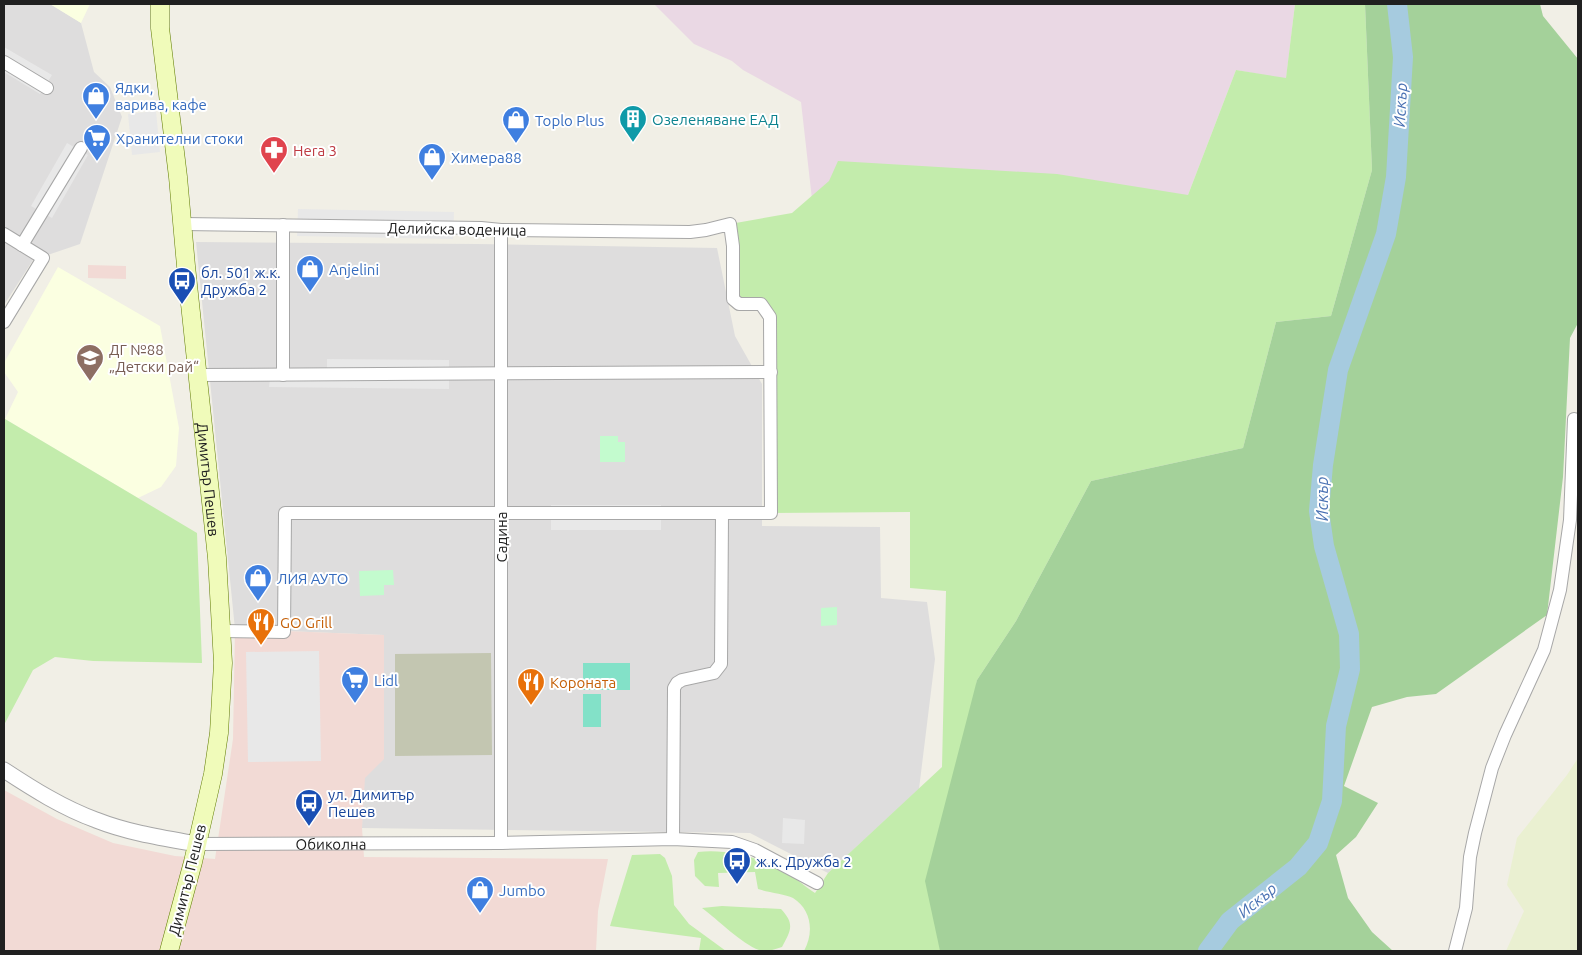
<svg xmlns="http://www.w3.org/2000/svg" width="1582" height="955" font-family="Ubuntu,sans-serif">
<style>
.residential{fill:#dedddd}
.commercial{fill:#f2dad5}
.industrial{fill:#ead8e4}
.education{fill:#fbffe1}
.construction{fill:#c3c6b1}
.farmland{fill:#eaf0d1}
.grass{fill:#c3ecac}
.forest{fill:#a4d19a}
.park{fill:#c3fbce}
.pitch{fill:#83e1c8}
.parking{fill:#e8e8e8}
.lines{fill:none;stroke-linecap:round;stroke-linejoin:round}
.river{stroke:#a6cbdf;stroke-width:20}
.minor-casing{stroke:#a7a7a7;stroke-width:14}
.tertiary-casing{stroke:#a7a7a7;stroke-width:17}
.secondary-casing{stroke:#607c02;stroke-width:19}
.minor{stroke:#fff;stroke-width:12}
.tertiary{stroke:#fff;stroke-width:15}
.secondary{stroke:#f0fbba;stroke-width:18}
.labels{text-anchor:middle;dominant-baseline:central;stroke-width:4;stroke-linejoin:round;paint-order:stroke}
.shop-label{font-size:15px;fill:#366cbe;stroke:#fff;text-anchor:start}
.culture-label{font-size:15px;fill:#0d838f;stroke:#fff;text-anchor:start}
.health-label{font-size:15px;fill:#be3a42;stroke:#fff;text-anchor:start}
.street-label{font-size:15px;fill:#202020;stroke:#fff}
.transit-label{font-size:15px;fill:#164399;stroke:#fff;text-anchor:start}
.education-label{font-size:15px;fill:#785e54;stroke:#fff;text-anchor:start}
.food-label{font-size:15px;fill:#c56008;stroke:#fff;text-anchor:start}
.water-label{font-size:16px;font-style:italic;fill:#4971b3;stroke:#fff}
</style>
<rect width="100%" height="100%" fill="#f1efe6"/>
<path class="residential" d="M4,4H50L81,23L94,72L110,87L122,117L80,244L33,260L4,305Z
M196,242L477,244L717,248L735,336L762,384V526L880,527L881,598L927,602L935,659L919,789L828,873L750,833L362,828L363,780L384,635L235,629Z"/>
<path class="commercial" d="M88,265L126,266V279L88,278Z
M235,629L384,635V759L365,778L362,828L364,857L608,859L598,911L596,951H4V790L57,819L113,843L175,856L215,859L233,739Z"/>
<path class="industrial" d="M654,4H1295L1286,79L1236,70L1188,195L814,217L801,102L743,70L732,61L694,44Z"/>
<path class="education" d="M50,4H90L81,23Z
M58,267L160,326L179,428L176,466L161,487L138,498L5,419L18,392L4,372V363Z"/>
<path class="construction" d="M491,653L492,755L395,756V654Z"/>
<path class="farmland" d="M1578,758V951H1506L1524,911L1507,885L1517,838L1567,775Z"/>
<path class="grass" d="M1295,4H1365L1372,170L1331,316L1276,322L1243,448L1091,481L1016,621L977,680L940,951H804C814,933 812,910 793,898C785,894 767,892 758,889L755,872L718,873L719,887L705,886L695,876L694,860L698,852C725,849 755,856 780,869C793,875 804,886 815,893L828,873L942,767L946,591L910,588V512L771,513L770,317L761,304H739L730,224L792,213L829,181L838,161L1057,174L1188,195L1236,70L1286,78Z
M5,419L197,533L202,663L93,661L55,657L33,670L4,725Z
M660,854L665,858L672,876L674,905L689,924L726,951H699L701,938L610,926L632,855Z
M722,906L781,909C795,924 791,930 782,947C775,949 767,953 759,950C742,944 717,919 702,908Z"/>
<path class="forest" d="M1365,4H1540L1543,16L1578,59V323L1570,338L1563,477L1547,615L1436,694L1407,697L1372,707L1344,786L1378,803L1356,837L1336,855L1348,898L1372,932L1393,951H940L925,881L977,680L1016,621L1091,481L1243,448L1276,322L1331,316L1372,170Z"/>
<path class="park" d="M600,436H618V442H625V462H600Z
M393,570L394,585H384V595L360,596L359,571Z
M837,607V625L821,626V608Z"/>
<path class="pitch" d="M583,663H630V690H583Z
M583,694H601V727H583Z"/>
<path class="parking" d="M4,47L52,75L40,94L4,72Z
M156,111L160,152L132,155L128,114Z
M67,143L88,155L52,218L31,206Z
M298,209L454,212L453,239L297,236Z
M327,359L449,360V389L269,387L270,379L327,380Z
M551,505H661V530H551Z
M319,651L321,761L248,762L246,652Z
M783,818L805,820L804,844L782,843Z"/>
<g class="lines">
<path class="river" d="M1208,951L1230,921L1298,867L1318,843L1332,801L1336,726L1350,669L1349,634L1324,546L1319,511L1323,465L1338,370L1386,234L1396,177L1403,57L1397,4"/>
<defs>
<g id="minor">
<path d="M4,62L47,88"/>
<path d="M183,224L481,228L501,230L690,232L706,230L730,224L733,246V299L739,304H761L770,317L771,513H285L284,632L222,631"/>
<path d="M283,225V375"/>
<path d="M501,230V843"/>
<path d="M4,234L43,258L4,322"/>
<path d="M22,245L81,148"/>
<path d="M197,375L771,372"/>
<path d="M673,839L674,688L677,683L682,680L714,673L721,664L722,514"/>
<path id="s1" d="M197,844L501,843L673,839L732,842L755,850L817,883"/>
<path d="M1455,951L1466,908L1470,857L1475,833L1492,768L1505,735L1544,650L1560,590L1570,520L1574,419"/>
</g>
<path id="tertiary" d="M4,770C33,789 63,808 96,820C129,833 163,838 197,844"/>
<g id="secondary">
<path id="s2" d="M160,4V28L178,177L186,266L217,558L223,663L219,733L213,774L193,862L169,951"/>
</g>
</defs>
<use href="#minor" class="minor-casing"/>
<use href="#tertiary" class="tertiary-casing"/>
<use href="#secondary" class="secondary-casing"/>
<use href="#minor" class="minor"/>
<use href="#tertiary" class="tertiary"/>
<use href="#secondary" class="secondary"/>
</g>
<defs>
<symbol id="shop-pin" viewBox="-11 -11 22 30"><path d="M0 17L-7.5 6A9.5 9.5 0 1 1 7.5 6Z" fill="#3f7fe0" stroke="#fff"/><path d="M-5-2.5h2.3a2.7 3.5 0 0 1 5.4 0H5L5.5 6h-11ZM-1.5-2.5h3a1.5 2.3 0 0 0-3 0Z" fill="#fff"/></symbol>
<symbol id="building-pin" viewBox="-11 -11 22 30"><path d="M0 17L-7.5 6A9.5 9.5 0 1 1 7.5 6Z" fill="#0f9aa8" stroke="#fff"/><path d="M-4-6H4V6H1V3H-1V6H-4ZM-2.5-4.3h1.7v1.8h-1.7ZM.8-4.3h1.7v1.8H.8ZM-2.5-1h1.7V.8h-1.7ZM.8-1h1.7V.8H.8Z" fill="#fff"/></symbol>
<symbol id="supermarket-pin" viewBox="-11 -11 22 30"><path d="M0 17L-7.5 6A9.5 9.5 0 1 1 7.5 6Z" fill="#3f7fe0" stroke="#fff"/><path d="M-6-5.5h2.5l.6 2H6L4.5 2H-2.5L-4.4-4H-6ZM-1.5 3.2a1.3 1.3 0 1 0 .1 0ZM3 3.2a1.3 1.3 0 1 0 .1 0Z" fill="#fff"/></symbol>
<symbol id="pharmacy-pin" viewBox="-11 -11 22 30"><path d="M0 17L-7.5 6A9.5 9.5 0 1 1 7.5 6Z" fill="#e0444e" stroke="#fff"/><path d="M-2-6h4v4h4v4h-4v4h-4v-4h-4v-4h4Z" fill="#fff"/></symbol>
<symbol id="bus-pin" viewBox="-11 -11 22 30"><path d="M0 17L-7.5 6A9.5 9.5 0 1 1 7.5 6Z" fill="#1a4fb4" stroke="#fff"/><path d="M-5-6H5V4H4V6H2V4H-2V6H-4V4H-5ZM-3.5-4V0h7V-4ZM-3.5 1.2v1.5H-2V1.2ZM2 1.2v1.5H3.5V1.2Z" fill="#fff"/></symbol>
<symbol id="school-pin" viewBox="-11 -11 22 30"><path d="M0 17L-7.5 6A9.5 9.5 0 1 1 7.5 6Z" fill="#8d6e63" stroke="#fff"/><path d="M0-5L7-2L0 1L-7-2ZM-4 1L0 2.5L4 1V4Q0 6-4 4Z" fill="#fff"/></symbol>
<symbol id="restaurant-pin" viewBox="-11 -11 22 30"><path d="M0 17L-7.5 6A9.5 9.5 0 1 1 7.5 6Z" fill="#e8710a" stroke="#fff"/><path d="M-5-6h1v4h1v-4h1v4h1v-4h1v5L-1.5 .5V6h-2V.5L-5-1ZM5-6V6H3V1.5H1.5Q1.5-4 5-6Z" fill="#fff"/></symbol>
</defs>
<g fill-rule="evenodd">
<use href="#shop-pin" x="80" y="80" width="32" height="43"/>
<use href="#building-pin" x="617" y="103" width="32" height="43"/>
<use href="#shop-pin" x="500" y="104" width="32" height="43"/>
<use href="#supermarket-pin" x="81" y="122" width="32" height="43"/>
<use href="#pharmacy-pin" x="258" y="134" width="32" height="43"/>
<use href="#shop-pin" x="416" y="141" width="32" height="43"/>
<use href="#shop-pin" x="294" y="253" width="32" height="43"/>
<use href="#bus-pin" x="166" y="265" width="32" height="43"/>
<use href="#school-pin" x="74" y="342" width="32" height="43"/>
<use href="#shop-pin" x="242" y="562" width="32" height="43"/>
<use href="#restaurant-pin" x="245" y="606" width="32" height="43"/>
<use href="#supermarket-pin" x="339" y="664" width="32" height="43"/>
<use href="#restaurant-pin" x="515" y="666" width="32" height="43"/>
<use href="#bus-pin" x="293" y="787" width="32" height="43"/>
<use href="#bus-pin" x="721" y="845" width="32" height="43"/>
<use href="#shop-pin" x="464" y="874" width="32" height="43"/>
</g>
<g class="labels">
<g class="shop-label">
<text x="115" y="87">Ядки,<tspan x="115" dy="17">варива, кафе</tspan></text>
<text x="535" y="120">Toplo Plus</text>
<text x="116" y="138">Хранителни стоки</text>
<text x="451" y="157">Химера88</text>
<text x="329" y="269">Anjelini</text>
<text x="277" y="578">ЛИЯ АУТО</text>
<text x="374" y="680">Lidl</text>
<text x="499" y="890">Jumbo</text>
</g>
<g class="culture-label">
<text x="652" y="119">Озеленяване ЕАД</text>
</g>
<g class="health-label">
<text x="293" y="150">Hera 3</text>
</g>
<g class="street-label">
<text transform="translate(457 229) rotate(1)">Делийска воденица</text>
<text stroke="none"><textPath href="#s2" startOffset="478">Димитър Пешев</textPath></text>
<text transform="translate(501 537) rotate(-90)">Садина</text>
<text stroke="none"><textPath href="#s1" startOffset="134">Обиколна</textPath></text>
<text transform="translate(187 880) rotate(-76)">Димитър Пешев</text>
</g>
<g class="transit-label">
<text x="201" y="272">бл. 501 ж.к.<tspan x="201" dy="17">Дружба 2</tspan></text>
<text x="328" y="794">ул. Димитър<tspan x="328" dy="17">Пешев</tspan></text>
<text x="756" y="861">ж.к. Дружба 2</text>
</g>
<g class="education-label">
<text x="109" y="349">ДГ №88<tspan x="109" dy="17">„Детски рай“</tspan></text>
</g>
<g class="food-label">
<text x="280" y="622">GO Grill</text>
<text x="550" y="682">Короната</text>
</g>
<g class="water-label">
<text transform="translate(1400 105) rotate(-87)">Искър</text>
<text transform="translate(1322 499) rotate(-90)">Искър</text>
<text transform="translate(1257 900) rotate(-39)">Искър</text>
</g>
</g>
<rect width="1582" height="955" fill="none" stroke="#202020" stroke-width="10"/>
</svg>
